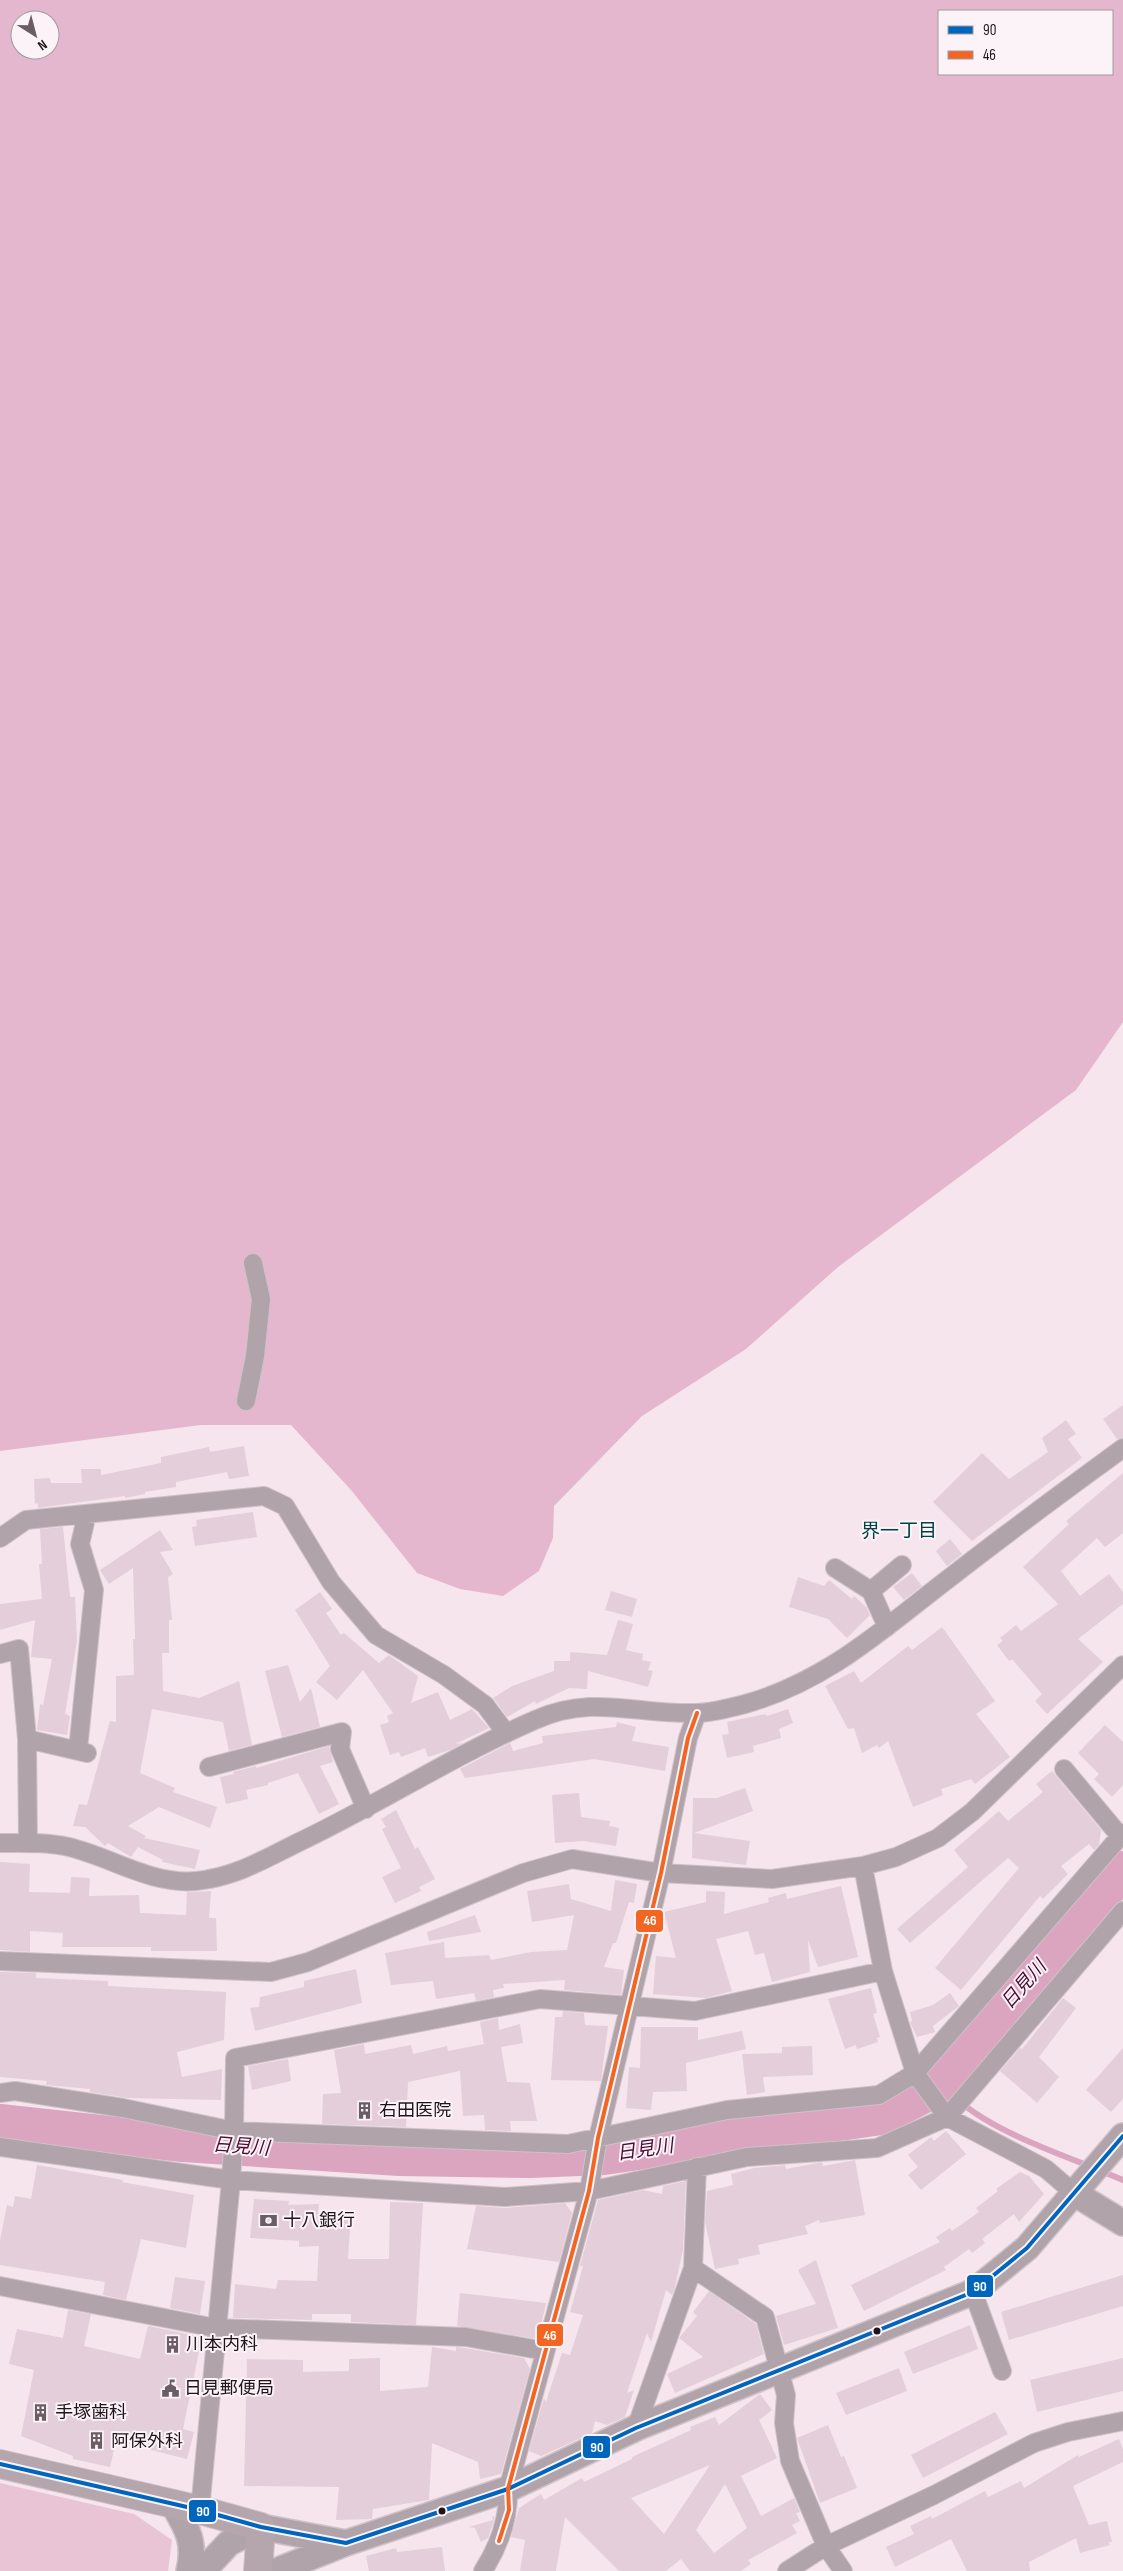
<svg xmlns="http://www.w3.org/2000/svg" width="1123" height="2571" font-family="'Sofia Sans Condensed','Noto Sans JP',sans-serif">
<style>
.green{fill:#e8c4d5}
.forest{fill:#e5b7ce;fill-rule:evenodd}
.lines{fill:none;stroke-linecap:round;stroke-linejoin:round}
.stream{stroke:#dba5c0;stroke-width:6}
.river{stroke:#dba5c0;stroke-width:38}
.building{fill:#e4ced9;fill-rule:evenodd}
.street-casing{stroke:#cec1c7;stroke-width:20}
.secondary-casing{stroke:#cec1c7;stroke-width:28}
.primary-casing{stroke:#cec1c7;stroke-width:30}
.street{stroke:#b0a4aa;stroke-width:18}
.secondary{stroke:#b0a4aa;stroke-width:25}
.primary{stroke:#b5a5ad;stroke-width:28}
.bus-1-casing{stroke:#fbf3f7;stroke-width:8}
.bus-2-casing{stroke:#fbf3f7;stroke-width:8}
.bus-1{stroke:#0065bd;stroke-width:4}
.bus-2{stroke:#f26522;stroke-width:4}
.bus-dot{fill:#1f1419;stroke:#fbf3f7;stroke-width:2}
.labels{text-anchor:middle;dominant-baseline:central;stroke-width:4;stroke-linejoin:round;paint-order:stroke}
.poi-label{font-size:18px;fill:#1f1419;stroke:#fbf3f7;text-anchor:start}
.neighbourhood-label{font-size:19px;fill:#004245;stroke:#fbf3f7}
.water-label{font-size:19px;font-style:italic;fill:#4b0d33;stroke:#fbf3f7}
.line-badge{stroke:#fbf3f7;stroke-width:2}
.badge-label{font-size:14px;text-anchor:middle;font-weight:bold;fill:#fff}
</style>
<rect width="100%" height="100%" fill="#f6e5ed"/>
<path class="green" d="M0,2483L134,2514L172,2540L168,2571H0Z"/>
<path class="forest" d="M0,0H1123V1022L1076,1090L838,1267L746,1349L642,1416L554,1506L553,1538L539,1571L503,1596L460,1589L417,1573L351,1490L291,1425H201L0,1451ZM939,11H1112V74H939ZM20,20H50V50H20Z"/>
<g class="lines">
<path class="stream" d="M940,2083C977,2125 1039,2146 1089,2166
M1101,2171L1123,2180"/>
<path class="river" d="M0,2123L183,2143L399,2157L530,2159L604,2156L881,2116L928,2092L940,2083L1123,1870"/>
</g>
<path class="building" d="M1123,1405V1438L1117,1439L1103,1419Z
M1066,1420L1076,1434L1068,1439L1082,1458L972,1541L933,1502L982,1453L1009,1479L1048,1452L1042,1438Z
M244,1446L249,1476L229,1479L227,1472L176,1482V1487L145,1492V1494L125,1498V1496L38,1508V1503L35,1504L34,1479L50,1478L51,1483H82L81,1469H101V1475L161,1463V1457L209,1447L210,1452Z
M1123,1473V1533L1105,1547L1097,1538L1061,1571L1080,1596L1109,1574L1123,1592V1604L1078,1639L1103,1662L1047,1714L1035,1701L1042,1694L1012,1659L1009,1661L997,1645L1003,1641L1000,1638L1016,1625L1021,1631L1058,1604L1023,1567L1069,1524L1066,1521Z
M253,1512L257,1537L195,1546L192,1527L197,1526L196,1520Z
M63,1527L70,1597H75L77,1641L65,1714L70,1716L67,1735L37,1730L40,1704L43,1705L52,1659L31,1657L35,1620L0,1630V1604L42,1599L39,1564H42L40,1529Z
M160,1530L173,1550L160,1552L173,1574L168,1577L172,1620H169V1653H162L163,1691L199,1698L239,1681L252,1745L229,1751L223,1722L152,1709L140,1773L175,1788L173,1792L217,1807L210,1828L159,1807L128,1826L146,1836L144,1838L200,1850L195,1869L162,1862L163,1860L138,1847L131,1857L108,1843L105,1846L85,1827L73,1826L79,1804L87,1805L110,1721L116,1722V1676L134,1675L133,1639H135L133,1568L109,1584L100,1570Z
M950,1539L962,1554L947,1566L936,1551Z
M912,1573L922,1586L904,1600L893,1587Z
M798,1577L824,1586L829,1580L852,1599L854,1596L866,1607L870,1615L847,1638L828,1619L789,1607Z
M611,1591L637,1599L632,1617L605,1610Z
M320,1592L332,1609L326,1613L341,1635L344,1633L379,1663L389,1655L418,1676L411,1703L438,1692L450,1720L472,1709L489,1728L455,1744L463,1743L450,1750L428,1757L425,1748L401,1757L399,1752L390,1755L380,1725L389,1722L387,1716L393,1713L363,1670L337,1700L316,1682L330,1666L295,1610Z
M618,1620L633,1624L626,1650L643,1654L642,1660L651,1662L648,1670L653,1671L648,1687L588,1671L587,1689L569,1688L536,1704L535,1701L507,1717L493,1698L512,1686L554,1671V1661H570V1652L607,1655Z
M942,1627L995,1701L976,1714L1010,1757L975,1784L971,1779L941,1789L943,1795L913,1807L888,1741L879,1748L877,1745L862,1753L854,1728L848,1729L825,1686L854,1671L861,1683L908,1646L912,1650Z
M288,1665L300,1702L311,1688L320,1727L282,1737L265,1671Z
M788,1709L793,1723L779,1729L781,1738L753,1746L754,1752L727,1758L722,1735L729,1734L727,1722L765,1714L767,1716Z
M617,1722L636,1727L632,1741L669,1747L665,1771L594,1759L465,1778L460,1769L510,1743L513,1751L543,1743L542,1736L616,1727Z
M1105,1725L1123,1742V1785L1112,1797L1094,1779L1099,1774L1078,1753Z
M329,1746L333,1762L320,1766L339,1804L319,1814L298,1773L268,1783V1785L246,1790L248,1799L226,1804L220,1777L234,1774L233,1772L256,1766V1768Z
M1052,1771L1101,1830L1099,1845L1094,1850L1089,1844L1061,1866L1068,1874L1043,1899L1040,1896L961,1990L935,1968L1019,1868L1008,1858L910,1943L897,1929L968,1867L954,1850L999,1811L1008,1821L1043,1792L1036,1784Z
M745,1788L753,1811L694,1833L750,1841L746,1865L692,1858L693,1798H717Z
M579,1793L581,1817L610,1821L609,1826L619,1828L616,1846L584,1841L555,1843L552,1795Z
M396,1810L415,1849L418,1847L435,1879L419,1887L421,1891L395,1903L382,1877L401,1868L382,1829L386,1827L381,1819Z
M0,1862L30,1864L29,1892L70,1893L71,1877L90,1878L89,1896L139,1895L140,1913L186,1915L187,1892L211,1891L209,1918H216L217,1951H151V1947H62L63,1933L30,1931V1952L0,1950Z
M615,1880L637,1884L634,1903L629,1902L616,1943H613L604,1967L624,1970L621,1995L564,1990L565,1980L503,1984L504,1988L493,1990L494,1997L476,2001L474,1993L436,1999L433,1981L391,1985L385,1953L444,1942L445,1958L489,1955L491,1960L531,1952L567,1950L574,1915L532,1922L527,1891L569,1884L571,1899L611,1911Z
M841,1886L858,1957L818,1967L808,1940L810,1972L772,1982L764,1953L755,1955L748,1931L716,1939L732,1991L706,1998L653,1994L656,1956L676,1958L664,1912L706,1902V1891L725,1892L724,1914L769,1902L768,1898L786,1893L787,1899Z
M475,1915L481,1932L429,1941L427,1932Z
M356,1969L362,2003L255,2031L250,2008L259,2007L260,1997L304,1987V1981Z
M0,1972L36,1973V1978L108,1981V1986L226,1992L224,2040L177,2052L182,2077L222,2069L221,2100L128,2098L90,2092V2089L46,2085L47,2081L0,2077Z
M871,1988L877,2013L873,2014L880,2037L877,2038L878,2042L857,2049L856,2045L845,2049L828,1999Z
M950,1993L959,2006L933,2026L935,2032L917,2037L910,2022L912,2021L910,2012L933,2005Z
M1063,1998L1076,2008L1039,2057L1059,2077L1037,2103L1000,2071L1020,2048L1022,2049Z
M563,2011L584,2013L585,2025L608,2026L601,2081L551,2080L555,2017H562Z
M498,2018L499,2030L520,2024L523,2043L501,2047L507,2082L530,2083L537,2121H510L511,2131L485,2130L484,2115L463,2116L460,2071L408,2082L406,2127L322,2124L323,2094L341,2093L334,2050L364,2044L365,2054L411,2045L413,2054L447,2046L448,2051L484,2044L480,2022Z
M641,2027H698V2040L742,2031L746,2049L686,2063L687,2091L653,2092L651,2110L626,2108L629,2067L640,2068Z
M812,2046L813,2075L763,2077L765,2092L747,2095L742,2054L782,2053V2047Z
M1123,2048V2099L1111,2112L1086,2090Z
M288,2059L291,2081L252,2090L248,2066Z
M946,2131L966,2154L921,2190L908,2175L918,2167L908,2155L931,2137L934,2141Z
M855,2160L865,2215L820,2223L819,2220L805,2226L808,2234L758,2245L760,2254L738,2259L739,2264L715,2269L705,2222L707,2191L733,2185L731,2174L754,2168L785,2165L786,2169L822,2162L823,2166Z
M37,2165L123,2180L122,2182L194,2195L186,2248L141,2239L126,2300L103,2295L105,2282L0,2265V2240L7,2205L13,2207L15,2196L31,2199Z
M1020,2172L1029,2176L1044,2194L1019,2222L1014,2214L982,2239L985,2243L972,2253L969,2249L944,2267L946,2270L864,2311L851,2285L940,2242L936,2237L950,2228L952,2231L979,2212L976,2208L998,2191L996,2189Z
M686,2181L683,2250L674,2291L672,2295L666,2290L651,2342L647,2333L627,2393L634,2390L625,2417L607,2425L595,2421L592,2433L541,2456L529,2451L544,2398L546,2402L562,2353L570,2355L583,2315L570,2312L583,2266H580L598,2200L643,2190L662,2194L663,2186Z
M254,2199L289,2201L288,2205L319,2204L318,2213L351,2214L348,2259H389L390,2202L423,2203L416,2325L351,2322V2314H312V2320L233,2318L235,2284L276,2289L278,2280L317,2281L319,2246L299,2247V2241L250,2238Z
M565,2203L572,2213L559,2262L467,2249L476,2206L506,2208Z
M816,2260L838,2328L784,2345L776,2316L816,2304L798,2270Z
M1123,2275V2306L1009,2340L1001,2312Z
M175,2277L205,2281L200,2314L170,2308Z
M709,2291L756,2324L764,2354L675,2393L667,2374L703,2357L679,2338L697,2316L693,2312Z
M460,2293L546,2303L538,2339L457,2326Z
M68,2310L91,2314L84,2346L140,2359L148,2326L202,2337L183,2429L194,2432L187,2459L116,2441L110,2467L73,2459V2456L21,2436L34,2370L9,2364L17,2329L63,2338Z
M970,2325L978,2349L913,2374L904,2352Z
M432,2347L456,2351V2347L465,2348L524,2358L530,2369L501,2474L480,2479L478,2462L432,2443L429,2500L373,2509L372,2519L336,2520L339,2487L244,2486L247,2359L303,2360V2372L349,2371V2359L380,2358V2391L428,2387Z
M1123,2358V2391L1037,2412L1030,2380Z
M899,2368L907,2391L846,2415L836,2393Z
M760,2394L772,2410L759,2420L777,2458L741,2476L761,2516L794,2498L800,2512L796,2513L800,2521L792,2525L797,2533L748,2560L751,2564L741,2571H690L681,2559L666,2571H619L565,2517L556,2571H520L525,2540L511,2537L519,2508L541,2494L544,2500L582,2478L584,2482L632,2459V2457L691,2430L690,2427L715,2417L719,2425ZM710,2465L664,2534L631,2498ZM725,2484L747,2528L714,2553L696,2530Z
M995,2412L1008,2434L923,2478L911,2455Z
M828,2425L841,2457L844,2456L857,2488L820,2503L797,2438Z
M1119,2439L1123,2449V2462L1073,2486L1089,2525L1107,2521L1112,2542H1109L1110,2545L1080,2553L1076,2538L1029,2562L1030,2571H967L951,2539L895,2567L886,2547L914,2534L910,2526L931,2516L932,2519L985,2491L988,2497L1021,2481L1024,2488L1078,2455L1079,2457Z
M492,2516L495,2517L488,2538L481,2542L475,2528L469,2527L493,2520Z
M442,2547L445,2571H369L366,2556L396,2548L397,2552Z"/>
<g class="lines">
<defs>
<path id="street" d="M246,1401L255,1356L261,1299L253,1263
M0,1538L26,1520L264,1496L285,1506L331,1582L376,1635L444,1675L485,1705L506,1733
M835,1568L871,1591L887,1627
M871,1591L902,1565
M0,1654L19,1649L27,1739L28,1843
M27,1739L87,1753
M78,1750L94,1590L80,1544L87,1514
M209,1767L342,1732L340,1749L366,1809
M1064,1769L1120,1836
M0,1843C23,1843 47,1842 69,1847C111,1857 151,1885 196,1881C234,1877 261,1861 295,1844C376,1806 452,1756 535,1720C593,1694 637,1715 696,1713C711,1713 730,1708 745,1704C828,1681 885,1627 952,1576C1008,1532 1066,1490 1123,1448
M863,1866L883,1971L915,2073L947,2117L1046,2169L1074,2193
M0,1961L271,1972L308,1962L523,1873L572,1859L661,1873L772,1879L863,1866L896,1857L938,1838L972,1812L1123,1665
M0,2093L15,2091L123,2108L234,2131L568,2144L727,2110L879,2095L915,2073L1123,1833
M0,2147L231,2180L505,2197L589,2191L747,2157L877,2148L947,2117L1123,1911
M693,2268L765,2317L786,2395L784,2423L790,2461L826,2546L843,2571
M0,2286L216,2328L466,2337L545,2351
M973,2292L1002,2371
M636,2428L693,2268L697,2167
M200,2510L231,2180L234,2131L235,2058L540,1999L695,2011L883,1971
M483,2571C499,2546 509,2518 508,2489L589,2191L598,2138L661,1873L688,1738L697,1713
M787,2571L826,2546L934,2495L1034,2443L1068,2432L1123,2421"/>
<path id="secondary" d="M1074,2193L1123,2223
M173,2504C187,2528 196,2542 189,2571
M203,2571L229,2543L261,2527L346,2543L508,2489L636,2428L973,2292L1027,2248L1123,2136
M276,2571L346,2543"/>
<path id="primary" d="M0,2464L200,2510L261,2527L258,2571"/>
</defs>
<use href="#street" class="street-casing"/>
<use href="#secondary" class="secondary-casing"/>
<use href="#primary" class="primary-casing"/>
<use href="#street" class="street"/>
<use href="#secondary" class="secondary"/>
<use href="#primary" class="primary"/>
<defs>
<path id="bus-1" d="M0,2464L200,2510L261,2527L346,2543L508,2489L636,2428L973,2292L1027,2248L1123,2136"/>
<path id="bus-2" d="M499,2541L509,2510L508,2489L589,2191L598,2138L661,1873L688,1738L697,1713"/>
</defs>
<use href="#bus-1" class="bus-1-casing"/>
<use href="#bus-2" class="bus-2-casing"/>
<use href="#bus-1" class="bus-1"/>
<use href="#bus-2" class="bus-2"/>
</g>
<defs>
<symbol id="building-bare" viewBox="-9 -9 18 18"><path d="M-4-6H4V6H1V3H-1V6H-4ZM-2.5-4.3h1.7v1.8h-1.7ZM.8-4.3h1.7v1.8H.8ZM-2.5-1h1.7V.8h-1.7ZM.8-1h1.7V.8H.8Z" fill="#6a5d63" stroke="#fbf3f7" stroke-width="2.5" paint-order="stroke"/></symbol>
<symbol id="bank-bare" viewBox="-9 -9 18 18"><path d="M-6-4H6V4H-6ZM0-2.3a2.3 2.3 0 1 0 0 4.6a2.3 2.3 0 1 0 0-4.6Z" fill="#6a5d63" stroke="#fbf3f7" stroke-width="2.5" paint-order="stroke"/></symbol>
<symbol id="civic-bare" viewBox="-9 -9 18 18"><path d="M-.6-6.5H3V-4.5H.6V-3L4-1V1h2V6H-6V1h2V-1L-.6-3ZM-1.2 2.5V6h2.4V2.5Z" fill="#6a5d63" stroke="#fbf3f7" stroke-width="2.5" paint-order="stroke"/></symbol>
</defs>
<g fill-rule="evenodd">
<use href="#building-bare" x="352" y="2098" width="25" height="25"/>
<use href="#bank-bare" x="256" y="2208" width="25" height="25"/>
<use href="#building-bare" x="160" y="2332" width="25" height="25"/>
<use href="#civic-bare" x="158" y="2376" width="25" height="25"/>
<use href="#building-bare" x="28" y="2400" width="25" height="25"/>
<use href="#building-bare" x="84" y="2428" width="25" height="25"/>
</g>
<g class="bus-dot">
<circle cx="877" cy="2331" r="4.5"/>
<circle cx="442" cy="2511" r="4.5"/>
</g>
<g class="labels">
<g class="poi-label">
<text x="379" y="2110">右田医院</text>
<text x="283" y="2220">十八銀行</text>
<text x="186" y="2344">川本内科</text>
<text x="184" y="2388">日見郵便局</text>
<text x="55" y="2412">手塚歯科</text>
<text x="111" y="2441">阿保外科</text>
</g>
<g class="neighbourhood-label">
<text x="899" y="1531">界一丁目</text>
</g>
<g class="water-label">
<text transform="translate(1024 1985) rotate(-49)">日見川</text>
<text transform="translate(241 2147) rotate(4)">日見川</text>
<text transform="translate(645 2150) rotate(-8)">日見川</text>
</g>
</g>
<g class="line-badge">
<rect x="635" y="1909" width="29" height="24" rx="5" fill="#f26522"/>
<rect x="966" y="2274" width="28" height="24" rx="5" fill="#0065bd"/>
<rect x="536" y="2323" width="28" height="24" rx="5" fill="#f26522"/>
<rect x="582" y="2435" width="29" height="24" rx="5" fill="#0065bd"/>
<rect x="188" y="2499" width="29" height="24" rx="5" fill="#0065bd"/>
</g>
<g class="badge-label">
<text x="650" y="1925">46</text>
<text x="980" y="2291">90</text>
<text x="550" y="2340">46</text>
<text x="597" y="2452">90</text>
<text x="203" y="2516">90</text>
</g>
<rect x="938" y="10" width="175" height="65" fill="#fbf3f7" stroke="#a39a9e"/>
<rect x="948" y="26" width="25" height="8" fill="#0065bd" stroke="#a39a9e"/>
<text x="983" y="35" font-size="15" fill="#1f1419">90</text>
<rect x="948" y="51" width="25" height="8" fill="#f26522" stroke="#a39a9e"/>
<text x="983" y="60" font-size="15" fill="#1f1419">46</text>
<g transform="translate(35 35) rotate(144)"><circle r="24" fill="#fbf3f7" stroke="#a39a9e"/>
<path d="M0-4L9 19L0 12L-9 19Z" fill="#6a5d63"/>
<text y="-8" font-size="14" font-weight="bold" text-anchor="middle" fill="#1f1419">N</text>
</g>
</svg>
